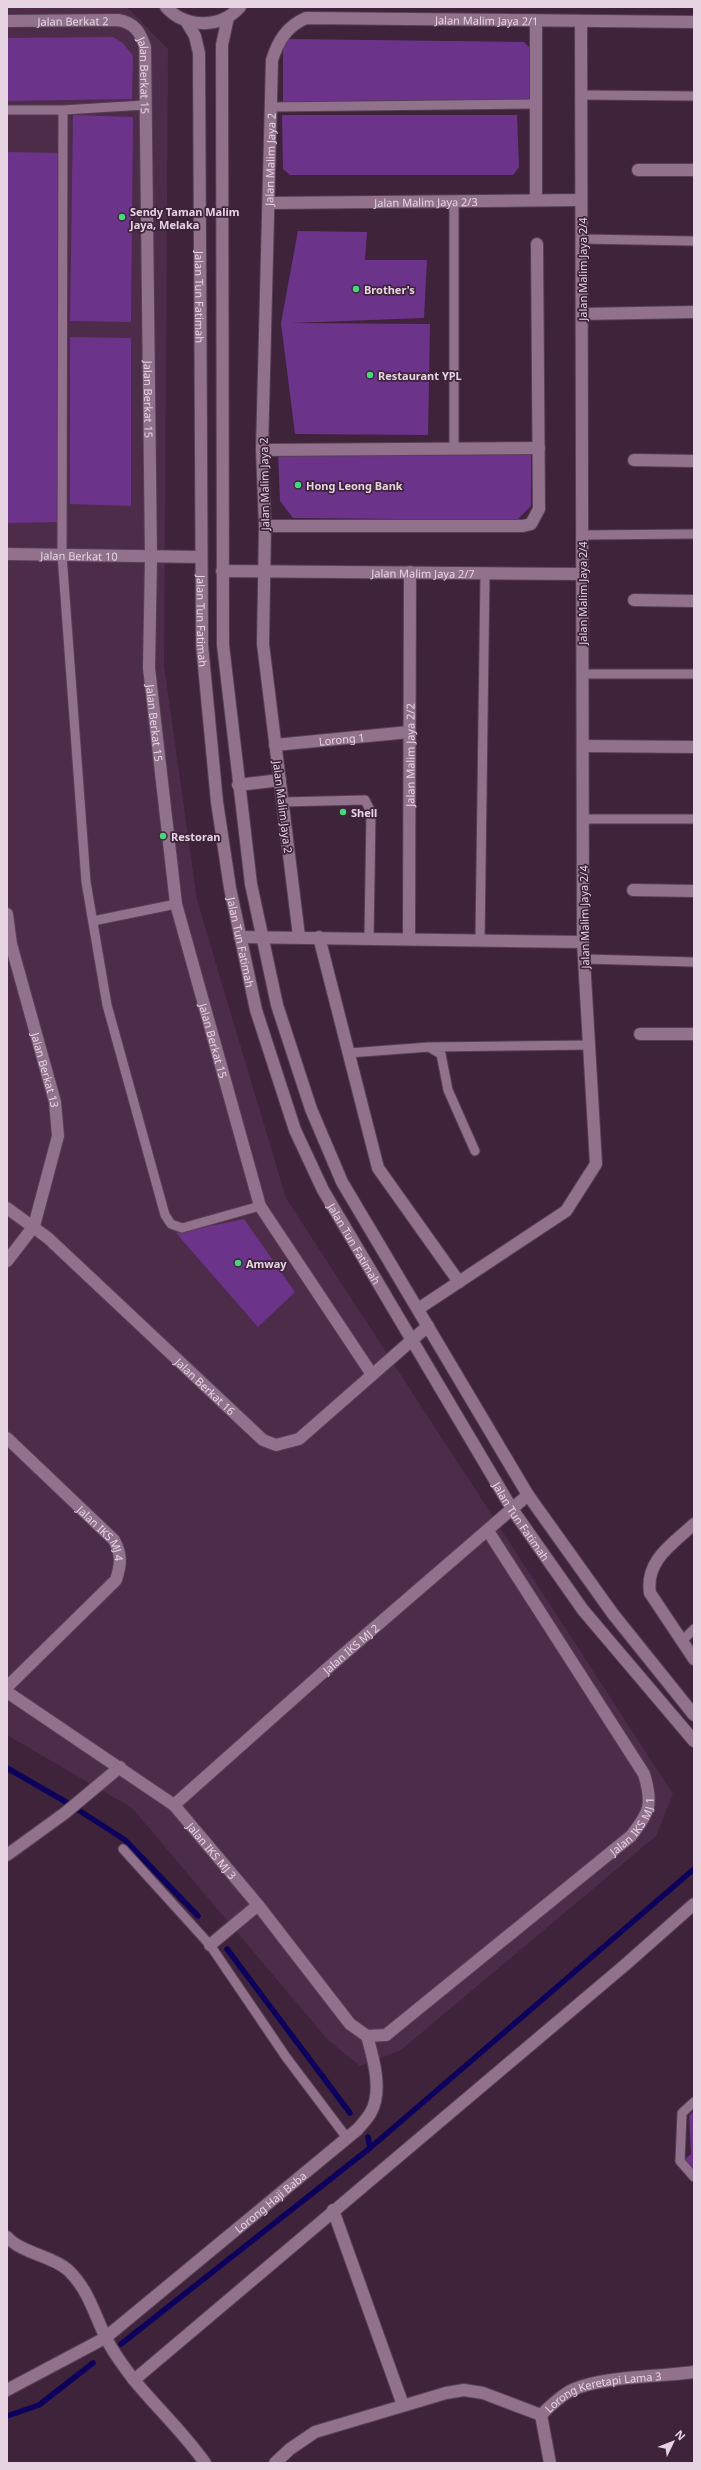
<svg xmlns="http://www.w3.org/2000/svg" width="701" height="2470" font-family="'Noto Sans',sans-serif">
<style>
.built{fill:#4c2c48}
.lines{fill:none;stroke-linecap:round;stroke-linejoin:round}
.stream{stroke:#0d005c;stroke-width:5.5}
.building{fill:#6c338b}
.lane-casing{stroke:#563f53;stroke-width:11}
.street-casing{stroke:#563f53;stroke-width:14}
.secondary-casing{stroke:#563f53;stroke-width:14}
.lane{stroke:#91718c;stroke-width:9}
.street{stroke:#91718c;stroke-width:12}
.secondary{stroke:#91718c;stroke-width:12}
.poi-dot{fill:#45d77a;stroke:#3e233b;stroke-width:1.5}
.labels{text-anchor:middle;dominant-baseline:central;stroke-width:3.5;stroke-linejoin:round;paint-order:stroke}
.street-label{font-size:11px;fill:#e6d4e3;stroke:#3e233b}
.poi-label{font-size:11px;font-weight:bold;fill:#e6d4e3;stroke:#3e233b;text-anchor:start}
</style>
<rect width="100%" height="100%" fill="#3e233b"/>
<path class="built" d="M7,7H127L168,49L164,665L197,900L286,1198L673,1794L656,1836L401,2050L360,2066L328,2040L132,1808L7,1735Z"/>
<g class="lines">
<path class="stream" d="M7,1768L66,1802L125,1840L198,1916
M227,1949L350,2113
M368,2137L370,2148
M121,2344L370,2148L694,1869
M7,2416L39,2405L93,2363"/>
</g>
<path class="building" d="M113,37L123,43L133,56L132,99L7,101V38Z
M288,39L524,42L533,51L530,102H283V45Z
M73,115L133,117L131,322L70,321Z
M282,115H517L519,167L513,175H290L283,169Z
M7,152L59,153L61,522L7,523Z
M298,231L367,232L365,260H427L424,318L291,323L430,324L428,435L295,434L281,323Z
M70,337L131,338V506L70,504Z
M278,453L531,455V506L517,520L293,518L280,501Z
M244,1219L295,1292L258,1327L176,1233Z
M694,2111V2169L685,2159L691,2154L689,2116Z"/>
<g class="lines">
<defs>
<path id="lane" d="M581,95L694,96
M271,107L536,104
M7,110H63L145,105
M63,110L62,555L86,882L107,1005L165,1215L171,1224L182,1228L260,1206
M582,239L694,241
M454,449V201
M582,535L694,534
M582,674H694
M282,802L365,800L371,812L369,938
M583,819H694
M93,921L176,904
M480,940L485,574
M584,959L694,962
M430,1047L589,1045
M349,1053L429,1047L441,1054L448,1090L475,1151
M682,1641L694,1629
M123,1849L210,1945L286,2057L347,2138
M694,2102L682,2113L680,2161L694,2177"/>
<g id="street">
<path id="s1" d="M7,21L118,20C134,23 140,31 145,47L151,558L149,668L176,904L260,1206L371,1373"/>
<path d="M638,170H694"/>
<path d="M536,200V21"/>
<path id="s2" d="M270,203L581,200"/>
<path d="M582,314L694,312"/>
<path d="M262,450L539,448"/>
<path d="M634,460L694,461"/>
<path d="M265,526H523L531,524L539,509L537,244"/>
<path id="s3" d="M7,554L200,557"/>
<path id="s4" d="M222,571L582,574"/>
<path d="M634,600L694,601"/>
<path id="s5" d="M275,745L409,732"/>
<path d="M583,746L694,747"/>
<path d="M238,785L280,780"/>
<path d="M633,890L694,891"/>
<path id="s6" d="M7,914L11,944L55,1102L58,1136L34,1226L7,1261"/>
<path id="s7" d="M299,936L263,644L265,526L262,450L272,60C278,41 287,26 306,18L694,22"/>
<path d="M240,937L583,942"/>
<path d="M319,937L378,1168L459,1282"/>
<path id="s8" d="M409,938L410,572"/>
<path d="M640,1034H694"/>
<path id="s9" d="M7,1208L48,1238L263,1440L276,1445L299,1439L428,1326"/>
<path d="M418,1309L566,1211L596,1164L583,942L581,21"/>
<path id="s10" d="M7,1438L114,1540C122,1555 121,1564 116,1580L7,1687"/>
<path d="M694,1524C673,1544 645,1560 650,1593L694,1659"/>
<path id="s11" d="M7,1692L174,1805L258,1905L350,2024L367,2036L386,2035L631,1836C650,1812 653,1804 644,1774L488,1531"/>
<path id="s12" d="M174,1805L338,1659L528,1495"/>
<path d="M7,1855L65,1813L120,1767"/>
<path d="M210,1945L258,1905"/>
<path d="M333,2210L403,2405"/>
<path d="M7,2237C23,2254 51,2255 68,2270C88,2289 94,2313 105,2336C112,2351 124,2367 134,2380C157,2408 184,2433 205,2463"/>
<path d="M134,2380L625,1965L694,1904"/>
<path id="s13" d="M7,2390L105,2338L358,2129C362,2124 368,2118 371,2112C383,2091 373,2057 367,2036"/>
<path d="M275,2463L290,2449L315,2432L446,2393L464,2390L483,2393L541,2415"/>
<path id="s14" d="M550,2463L541,2415C550,2406 560,2396 572,2390C603,2376 658,2377 694,2372"/>
</g>
<g id="secondary">
<path d="M166,7C185,28 220,29 240,7"/>
<path d="M228,17L222,45L223,645L251,884L277,1005L311,1109L342,1182L528,1495L613,1614L694,1715"/>
<path id="s15" d="M186,21L195,36L199,53L202,645L217,802L230,888L256,1010L295,1130L323,1190L512,1509L583,1610L694,1741"/>
</g>
</defs>
<use href="#lane" class="lane-casing"/>
<use href="#street" class="street-casing"/>
<use href="#secondary" class="secondary-casing"/>
<use href="#lane" class="lane"/>
<use href="#street" class="street"/>
<use href="#secondary" class="secondary"/>
</g>
<g class="poi-dot">
<circle cx="122" cy="217" r="4"/>
<circle cx="356" cy="289" r="4"/>
<circle cx="370" cy="375" r="4"/>
<circle cx="298" cy="485" r="4"/>
<circle cx="343" cy="812" r="4"/>
<circle cx="163" cy="836" r="4"/>
<circle cx="238" cy="1263" r="4"/>
</g>
<g class="labels">
<g class="street-label">
<text stroke="none"><textPath href="#s1" startOffset="66">Jalan Berkat 2</textPath></text>
<text stroke="none"><textPath href="#s7" startOffset="1115">Jalan Malim Jaya 2/1</textPath></text>
<text stroke="none"><textPath href="#s1" startOffset="180">Jalan Berkat 15</textPath></text>
<text stroke="none"><textPath href="#s7" startOffset="779">Jalan Malim Jaya 2</textPath></text>
<text stroke="none"><textPath href="#s2" startOffset="156">Jalan Malim Jaya 2/3</textPath></text>
<text transform="translate(582 269) rotate(-90)">Jalan Malim Jaya 2/4</text>
<text stroke="none"><textPath href="#s15" startOffset="279">Jalan Tun Fatimah</textPath></text>
<text stroke="none"><textPath href="#s1" startOffset="504">Jalan Berkat 15</textPath></text>
<text transform="translate(264 484) rotate(-91)">Jalan Malim Jaya 2</text>
<text stroke="none"><textPath href="#s3" startOffset="72">Jalan Berkat 10</textPath></text>
<text stroke="none"><textPath href="#s4" startOffset="201">Jalan Malim Jaya 2/7</textPath></text>
<text transform="translate(582 593) rotate(-90)">Jalan Malim Jaya 2/4</text>
<text stroke="none"><textPath href="#s15" startOffset="603">Jalan Tun Fatimah</textPath></text>
<text stroke="none"><textPath href="#s1" startOffset="828">Jalan Berkat 15</textPath></text>
<text stroke="none"><textPath href="#s5" startOffset="67">Lorong 1</textPath></text>
<text stroke="none"><textPath href="#s8" startOffset="183">Jalan Malim Jaya 2/2</textPath></text>
<text transform="translate(283 807) rotate(83)">Jalan Malim Jaya 2</text>
<text transform="translate(584 917) rotate(-91)">Jalan Malim Jaya 2/4</text>
<text stroke="none"><textPath href="#s15" startOffset="927">Jalan Tun Fatimah</textPath></text>
<text stroke="none"><textPath href="#s1" startOffset="1152">Jalan Berkat 15</textPath></text>
<text stroke="none"><textPath href="#s6" startOffset="161">Jalan Berkat 13</textPath></text>
<text stroke="none"><textPath href="#s15" startOffset="1251">Jalan Tun Fatimah</textPath></text>
<text stroke="none"><textPath href="#s9" startOffset="267">Jalan Berkat 16</textPath></text>
<text stroke="none"><textPath href="#s15" startOffset="1575">Jalan Tun Fatimah</textPath></text>
<text stroke="none"><textPath href="#s10" startOffset="135">Jalan IKS MJ 4</textPath></text>
<text stroke="none"><textPath href="#s12" startOffset="236">Jalan IKS MJ 2</textPath></text>
<text stroke="none"><textPath href="#s11" startOffset="847">Jalan IKS MJ 1</textPath></text>
<text stroke="none"><textPath href="#s11" startOffset="261">Jalan IKS MJ 3</textPath></text>
<text stroke="none"><textPath href="#s13" startOffset="325">Lorong Haji Baba</textPath></text>
<text stroke="none"><textPath href="#s14" startOffset="118">Lorong Keretapi Lama 3</textPath></text>
</g>
<g class="poi-label">
<text x="130" y="211">Sendy Taman Malim<tspan x="130" dy="13">Jaya, Melaka</tspan></text>
<text x="364" y="289">Brother's</text>
<text x="378" y="375">Restaurant YPL</text>
<text x="306" y="485">Hong Leong Bank</text>
<text x="351" y="812">Shell</text>
<text x="171" y="836">Restoran</text>
<text x="246" y="1263">Amway</text>
</g>
</g>
<rect width="701" height="2470" fill="none" stroke="#e6d4e3" stroke-width="16"/>
<g transform="translate(673 2442) rotate(47)" stroke="#3e233b" stroke-width="3" paint-order="stroke">
<path d="M0-3L7 15L0 10L-7 15Z" fill="#e6d4e3"/>
<text y="-6" font-size="11" font-weight="bold" text-anchor="middle" fill="#e6d4e3">N</text>
</g>
</svg>
